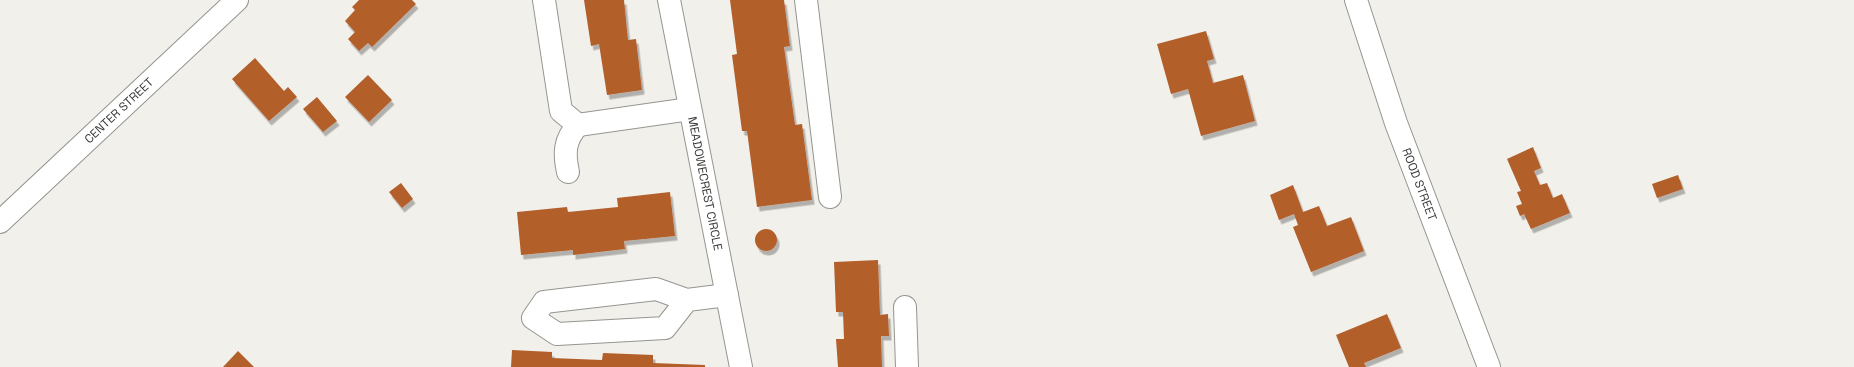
<svg xmlns="http://www.w3.org/2000/svg" width="1854" height="367" font-family="'Space Grotesk',sans-serif">
<style>
.building{fill:#b35e2b;filter:url(#shadow)}
.lines{fill:none;stroke-linecap:round;stroke-linejoin:round}
.minor-casing{stroke:#969591;stroke-width:24}
.major-casing{stroke:#969591;stroke-width:24}
.minor{stroke:#fff;stroke-width:22}
.major{stroke:#fff;stroke-width:22}
.labels{text-anchor:middle;dominant-baseline:central;stroke-width:4;stroke-linejoin:round;paint-order:stroke}
.street-label{font-size:12px;fill:#393837;stroke:#fefdf8}
</style>
<defs>
<filter id="shadow"><feDropShadow dx="2.5" dy="4.5" stdDeviation="0" flood-color="#0004"/></filter>
</defs>
<rect width="100%" height="100%" fill="#f1f0eb"/>
<path class="building" d="M359,0H412L416,4L372,47L368,43L359,51L348,39L355,32L345,21L355,10L352,7Z
M584,0H624L628,40L636,39L642,90L607,95L599,44L591,46Z
M730,0H784L790,46L784,47L795,125L802,124L812,200L757,207L747,131H742L732,55L737,54Z
M1206,31L1214,59L1207,61L1213,83L1243,75L1255,121L1201,136L1188,89L1171,94L1157,44Z
M255,58L284,91L288,87L297,97L269,121L232,79Z
M368,75L392,100L369,122L345,97Z
M317,97L337,121L323,132L303,109Z
M1533,147L1541,168L1534,171L1540,185L1547,183L1553,198L1562,194L1570,213L1531,229L1524,214L1520,216L1516,206L1522,204L1517,192L1521,191L1507,159Z
M1678,175L1683,189L1657,198L1652,184Z
M401,183L413,199L402,208L389,192Z
M1293,185L1303,212L1319,206L1327,226L1351,217L1364,251L1311,272L1293,227L1298,225L1294,214L1279,220L1270,195Z
M670,192L675,236L624,241L625,249L573,255V250L521,255L517,212L567,207L568,212L618,207L617,198Z
M755 240a11 11 0 1 1 22 0a11 11 0 1 1-22 0Z
M878,260L880,315L888,314L889,336H881L882,367H838L836,339H844L843,312H836L834,262Z
M1387,314L1401,348L1364,363L1366,367H1349L1336,335Z
M512,350L552,352V358L602,360L603,353L653,355V363L705,365V367H511Z
M238,351L254,367H223Z"/>
<g class="lines">
<defs>
<g id="minor">
<path d="M544,0L561,111L578,125L690,109"/>
<path id="s1" d="M669,0L741,367"/>
<path d="M806,0L830,197"/>
<path d="M568,172C564,154 564,140 578,125"/>
<path d="M687,300L656,289L544,302L533,318L557,334L665,328L687,300L727,295"/>
<path d="M905,307L907,367"/>
</g>
<g id="major">
<path id="s2" d="M1356,0L1396,123L1489,367"/>
<path id="s3" d="M0,222L237,0"/>
</g>
</defs>
<use href="#minor" class="minor-casing"/>
<use href="#major" class="major-casing"/>
<use href="#minor" class="minor"/>
<use href="#major" class="major"/>
</g>
<g class="labels">
<g class="street-label">
<text stroke="none"><textPath href="#s3" startOffset="163">CENTER STREET</textPath></text>
<text stroke="none"><textPath href="#s1" startOffset="187">MEADOWECREST CIRCLE</textPath></text>
<text stroke="none"><textPath href="#s2" startOffset="195">ROOD STREET</textPath></text>
</g>
</g>
</svg>
